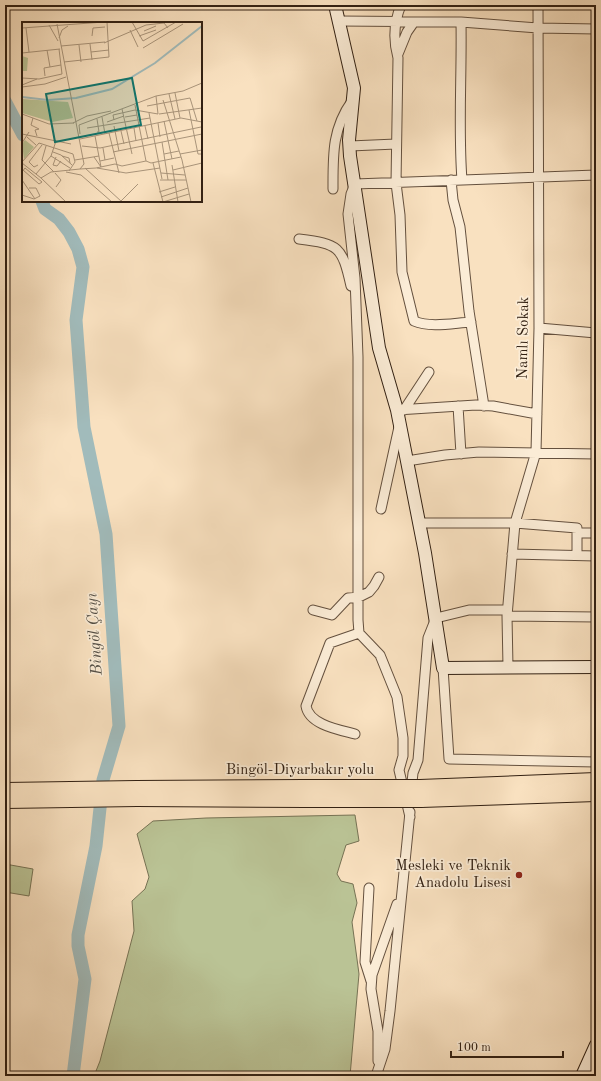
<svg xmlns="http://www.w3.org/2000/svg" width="601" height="1081" font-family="'Old Standard TT',serif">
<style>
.green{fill:#bac395;stroke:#767254}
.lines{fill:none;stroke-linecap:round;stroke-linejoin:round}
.river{stroke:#a1bbbb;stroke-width:13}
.street-casing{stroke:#64503e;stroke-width:11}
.secondary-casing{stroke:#322012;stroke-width:14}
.primary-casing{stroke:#322012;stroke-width:16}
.street{stroke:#fbecd6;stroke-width:9}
.secondary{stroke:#fbecd6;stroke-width:12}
.primary{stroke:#f9e1c0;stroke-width:14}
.primary-bridge-casing{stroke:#322012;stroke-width:16;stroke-linecap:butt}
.primary-bridge{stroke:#f9e1c0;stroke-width:14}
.poi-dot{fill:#8f2418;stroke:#fbecd6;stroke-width:1.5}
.labels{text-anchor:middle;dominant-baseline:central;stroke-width:3.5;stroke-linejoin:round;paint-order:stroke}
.street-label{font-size:15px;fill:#322012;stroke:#fbecd6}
.poi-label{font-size:15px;fill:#322012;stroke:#fbecd6;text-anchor:end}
.water-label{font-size:16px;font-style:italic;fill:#534e45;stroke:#fbecd6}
.inset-river{fill:none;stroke:#a1bbbb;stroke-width:2}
.inset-road{fill:none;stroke:#a9947a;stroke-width:1}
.view{fill:#0f766e;fill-opacity:0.15;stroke:#0f766e;stroke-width:2}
.inset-edge{fill:none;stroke:#322012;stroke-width:2}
</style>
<rect width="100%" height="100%" fill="#f9e1c0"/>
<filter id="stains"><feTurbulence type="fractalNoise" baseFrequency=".005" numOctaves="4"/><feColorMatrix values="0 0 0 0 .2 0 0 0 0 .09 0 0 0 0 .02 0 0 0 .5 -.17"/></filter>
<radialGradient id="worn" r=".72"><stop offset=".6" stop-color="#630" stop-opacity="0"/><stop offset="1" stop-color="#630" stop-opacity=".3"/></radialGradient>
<path class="green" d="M355,815L359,841L346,845L337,874L341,881L353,884L357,903L352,922L359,974L350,1076H94L100,1061L134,931L132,901L145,889L149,877L137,834L153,821L206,818Z
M5,864L33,869L29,896L5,892Z"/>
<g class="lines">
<path class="river" d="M5,101L23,135
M42,201L45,209L59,219L69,232L78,249L83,267L76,320L84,427L106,534L119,726L103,780L96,846L78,935V946L85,979L73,1076"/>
<defs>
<path id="street" d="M401,5C394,22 393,40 398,58L396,183L400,215L402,272L414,321C431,328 453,323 471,322
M339,21L461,22L538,28L596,29
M461,22C462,75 458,127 462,180
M398,54L407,32L414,22
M350,146L396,144
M451,180L453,200L460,227L469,311L484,406
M333,189C333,155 332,129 352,101
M299,239C339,244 342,246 351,286
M539,328L596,333
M458,406L461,454
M397,410L476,405L493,406L537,414
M404,410L429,372
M407,461L445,455L479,452L596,454
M381,509L399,427
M419,523H515L577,528V555
M577,533H596
M512,554L596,556
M313,610L332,615L348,598L359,597L369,592L374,586L379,577
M507,616L596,617
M508,667L507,616L515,523L536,452L539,328L538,5
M443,668L449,759L596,762
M355,734C340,730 309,725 306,706L330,643L359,633
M411,791L413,773L418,760L428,638L436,618L469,610H507
M410,817L399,770L403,756V738L397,697L380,655L359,633L358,620V357L355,278L348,214L351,194L355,184L596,175
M369,888L365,962L371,981
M378,1061V1031L371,989L372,975L397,904
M376,1076L385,1049L390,1011L410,812"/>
<path id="secondary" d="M335,5L354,88L349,140L350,156L379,348L397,410L425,553L443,668L596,667
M582,1076L596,1045"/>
<path id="primary" d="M420,787L596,780
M5,790L136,788L305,787
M421,800L596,794
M5,801L137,799L306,800"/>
</defs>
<use href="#street" class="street-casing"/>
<use href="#secondary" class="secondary-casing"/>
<use href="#primary" class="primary-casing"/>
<use href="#street" class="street"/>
<use href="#secondary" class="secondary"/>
<use href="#primary" class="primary"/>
<defs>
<path id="primary-bridge" d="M305,787H420
M306,800H421"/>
</defs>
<use href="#primary-bridge" class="primary-bridge-casing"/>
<use href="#primary-bridge" class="primary-bridge"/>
</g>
<circle class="poi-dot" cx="519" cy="875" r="4"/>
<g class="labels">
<g class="street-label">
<text transform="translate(524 338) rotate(-89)">Namlı Sokak</text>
<text x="300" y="770">Bingöl-Diyarbakır yolu</text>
</g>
<g class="poi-label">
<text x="511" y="866">Mesleki ve Teknik<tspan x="511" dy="17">Anadolu Lisesi</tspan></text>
</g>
<g class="water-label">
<text transform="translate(95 634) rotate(-94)">Bingöl Çayı</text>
</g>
</g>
<g transform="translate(22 22)">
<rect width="180" height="180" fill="#f9e1c0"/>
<path d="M0,34L6,36L5,49H0ZM0,77L46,80L51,96L30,100L0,91ZM3,118L12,125L2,137L0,122Z" fill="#bac395"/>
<path class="inset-river" d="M0,75L26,78L54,76L90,67L133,41L180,4"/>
<path class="inset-road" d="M110,0L121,19L154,0M27,3L36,19M0,6L82,0M4,6L7,30M108,8L116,25M122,9L134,4M70,14L71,6L83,5M117,14L134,8M37,16L40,8L46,4M82,21L124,3L142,1L146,6M68,22L70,38M57,23L59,40M39,24L83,20M121,26L161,2M25,28L28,45M69,30L87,28M0,31L38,27M42,40L87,35L85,0M23,54L22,46L39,43M0,56L17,57L40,52L37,27M0,63L15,57M0,65L23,62L44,55M153,71L158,96M147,72L153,97M141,78L160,138L169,180M113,83L124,139L129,141L159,135M125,84L168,76L175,99M100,87L110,132M167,88L176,132H180M127,91L140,157M0,92L27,102L52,101M137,92L180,86M80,95L83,112M103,95L115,93M11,96L9,103L17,107L13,108L15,114M92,98L91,93L113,88L136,92L134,74M142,99L150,137M85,100L102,94M51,101L65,94L89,89M136,101L138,115M92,104L97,129M123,104L126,117M65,106L128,96M112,106L114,119M99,109L102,122M75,110H77L75,97M87,111L97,151M0,112L49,122M58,112L57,103L134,74L161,69L180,61M73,114L79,145M5,115L14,123M58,117L159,96L180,100M140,120L146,158M0,121L7,110M24,124L20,138L32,150M60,124L78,126L179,105M81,126L83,138M31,130L39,133L50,143M91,130L180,112M142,132L157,129M158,132L180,128M29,134L48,146M40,134L47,136L48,141M34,135L31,143L35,144L39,139M72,135L79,145M53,138L77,134M78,139L92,136M0,140L17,121L51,132L53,140L47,149M0,141L19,156M131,141L141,180M16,143L12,145L7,140L20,123M150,143L156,180M63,146L100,180M75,146L104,151L138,146M58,147L74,146L93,142L100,144L124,139M1,148L17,162L20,160M151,148L180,141M0,150L3,146L20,160M44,150L59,153L90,180M33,151L39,158L34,165M139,151L163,153M14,152L29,134L34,119M19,156L29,150L58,147L62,142L35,2M19,156L44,180M0,158L13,177M138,158H164M137,170L153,165M0,173L12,177L18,174L14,166H7M139,175L166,166M99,179L116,162M141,180L167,172"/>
<path class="view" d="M110,56L119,103L33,120L24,72Z"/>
<rect width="180" height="180" class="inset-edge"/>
</g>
<rect width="601" height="1081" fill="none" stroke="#f9e1c0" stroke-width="20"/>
<rect x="6" y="6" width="589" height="1069" fill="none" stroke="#322012" stroke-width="2"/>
<rect x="10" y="10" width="581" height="1061" fill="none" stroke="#322012"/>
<path d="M451 1051v6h112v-6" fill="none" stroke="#322012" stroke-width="2"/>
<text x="457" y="1051" font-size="12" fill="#322012" stroke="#fbecd6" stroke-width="3" paint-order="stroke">100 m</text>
<rect width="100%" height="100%" filter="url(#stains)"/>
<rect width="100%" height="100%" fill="url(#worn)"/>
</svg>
